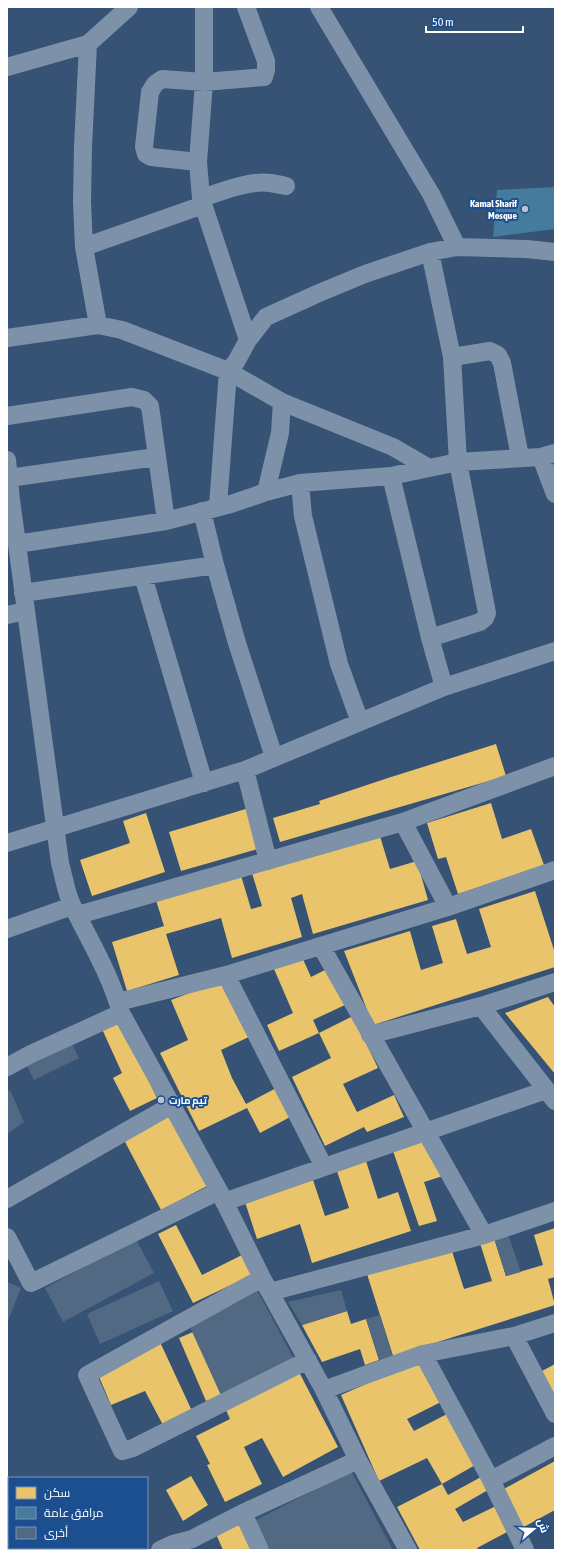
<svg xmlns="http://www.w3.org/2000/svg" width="562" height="1557" font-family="'Asap Condensed',Cairo,sans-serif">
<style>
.homes{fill:#e9c46a}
.public{fill:#457b9d}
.building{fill:#526984}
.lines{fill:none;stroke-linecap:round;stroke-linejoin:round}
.minor{stroke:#7d92a8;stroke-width:18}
.poi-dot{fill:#b9c2ce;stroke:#1b4f8f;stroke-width:1.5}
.labels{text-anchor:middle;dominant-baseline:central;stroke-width:4;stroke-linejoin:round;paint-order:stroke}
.poi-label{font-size:10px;font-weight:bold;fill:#fff;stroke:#1b4f8f;text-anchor:end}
</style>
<rect width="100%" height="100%" fill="#365274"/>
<path class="homes" d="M496,744L506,776L280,842L273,818L320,804L319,801L388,778Z
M491,803L502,839L531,829L544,865L458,894L446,857L438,859L427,823Z
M249,808L261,848L181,871L169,832Z
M146,813L165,872L92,896L80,860L130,843L123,821Z
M379,833L390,869L417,861L428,900L313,934L302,894L291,898L302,937L232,958L221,918L166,934L179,975L127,991L112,942L164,926L155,897L240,872L251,909L262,906L251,870Z
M535,891L555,953V967L373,1025L344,951L410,931L421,970L443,963L432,926L456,919L467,954L491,947L479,909Z
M302,957L311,977L329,968L347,1004L313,1020L319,1033L353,1016L378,1068L343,1084L357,1112L394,1095L404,1117L367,1132L364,1127L325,1146L292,1077L331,1058L319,1033L279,1051L267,1025L293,1013L274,969Z
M227,979L251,1036L221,1050L232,1078L246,1104L280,1086L294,1115L260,1133L247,1108L199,1131L160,1053L188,1040L171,1000Z
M548,997L555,1007V1074L505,1013Z
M120,1021L157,1098L130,1111L113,1078L122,1073L102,1029Z
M171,1114L209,1185L161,1210L124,1140Z
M423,1142L443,1176L424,1182L437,1221L419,1226L393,1151Z
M366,1161L378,1199L398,1192L411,1231L312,1263L300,1224L257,1239L245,1202L313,1180L325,1216L349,1208L337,1171Z
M176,1225L202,1275L242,1255L252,1275L193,1303L158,1234Z
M555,1228V1277L548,1279L555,1305L393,1356L367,1274L451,1248L464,1289L492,1281L479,1240L493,1235L506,1276L543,1265L534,1235Z
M347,1311L351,1324L366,1319L379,1360L365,1365L360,1349L322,1362L302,1325Z
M193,1332L221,1395L206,1401L179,1338Z
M160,1342L192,1411L163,1425L145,1391L111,1405L97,1372Z
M421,1360L443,1401L407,1419L414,1431L449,1413L477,1464L442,1484L427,1458L379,1481L341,1395Z
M555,1364V1396L542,1371Z
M299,1372L338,1447L283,1477L262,1438L244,1447L262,1484L225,1502L207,1465L210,1464L196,1436L230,1419L226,1410Z
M555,1461V1510L520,1529L502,1490Z
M191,1476L208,1505L183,1521L166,1490Z
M481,1477L488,1490L455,1509L463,1522L498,1505L511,1530L477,1548L478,1550H420L397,1507L442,1484L448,1495Z
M243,1523L258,1550H223L216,1534Z"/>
<path class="public" d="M555,187V229L493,237L497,190Z"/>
<path class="building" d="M71,1042L79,1058L34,1080L26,1064Z
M10,1090L24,1122L7,1134V1092Z
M507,1231L521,1272L506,1276L493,1235Z
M136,1239L154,1273L63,1322L45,1288Z
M159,1281L173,1311L100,1344L87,1314Z
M7,1282L21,1288L7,1323Z
M256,1288L294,1359L221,1395L188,1323Z
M341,1290L347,1311L302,1325L288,1302Z
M380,1315L393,1356L379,1360L366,1319Z
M351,1471L393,1550H270L256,1520Z"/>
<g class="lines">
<path class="minor" d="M204,7V82L198,162L201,198L248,340
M319,7L431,194L457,247
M88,44L83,147L82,202L84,247L98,325
M7,67L88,44L129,7
M198,162L151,157L146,154L144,147L150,92L155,84L162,79L204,82L264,77L266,70V61L246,7
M201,198C221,192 249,180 270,183C276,184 281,185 286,186
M84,247L203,205
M7,338L98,325L122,330L228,371L282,402L393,447L429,468
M452,357L490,351L498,355L502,363L520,457
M7,416L132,397L144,400L150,406L166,521
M541,457L555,494
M7,460L11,500L60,863C64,877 66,894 73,907C90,941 111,976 121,1013L219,1191L262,1278L324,1390L358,1460L408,1550
M391,476L430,638L444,687
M9,478L156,457
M300,483L303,516L339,664L360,722
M266,492L280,433L282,402
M218,506L228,371L236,362L248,340L266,317L319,293L365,274L430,252L457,247L527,249L555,252
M202,511L215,565L237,643L274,757
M17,544L166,521L231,504L266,492L300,483L391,476L458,462L541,457L555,453
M143,576L204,783
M23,593L215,565
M7,615L26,611
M430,638L480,622L485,618L487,613L458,462L452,357L430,252
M245,770L268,861
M403,822L448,907
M7,843L245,770L444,687L555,651
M78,915L403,822L555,766
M7,929L72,906
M321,946L484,1235
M226,975L324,1167
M118,1002L226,975L448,907L555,870
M481,1006L555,1101
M370,1035L481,1006L555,982
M7,1067L31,1054L121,1013
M7,1199L172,1105
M224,1202L546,1090
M7,1237L31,1283L219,1191
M262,1278L87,1375L122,1451L133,1448L308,1360
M270,1292L484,1235L555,1211
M514,1336L555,1414
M423,1354L491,1480L525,1550
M324,1390L423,1354L514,1336L555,1323
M491,1480L555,1446
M243,1513L260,1550
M160,1550L173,1544L192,1539L243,1513L358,1460"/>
</g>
<g class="poi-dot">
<circle cx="525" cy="209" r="4"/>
<circle cx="161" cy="1100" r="4"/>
</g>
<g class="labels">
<g class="poi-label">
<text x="517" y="203">Kamal Sharif<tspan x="517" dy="12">Mosque</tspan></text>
<text x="169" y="1100" text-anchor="start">تيم مارت</text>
</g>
</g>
<rect width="562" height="1557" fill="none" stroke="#ffffff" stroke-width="16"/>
<rect x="8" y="1477" width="140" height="72" fill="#1b4f8f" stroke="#7695bc"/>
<rect x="16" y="1487" width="20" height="12" fill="#e9c46a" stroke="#7695bc"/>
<text x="44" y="1497" font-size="12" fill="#ffffff">سكن</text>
<rect x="16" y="1507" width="20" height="12" fill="#457b9d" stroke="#7695bc"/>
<text x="44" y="1517" font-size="12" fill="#ffffff">مرافق عامة</text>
<rect x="16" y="1527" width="20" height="12" fill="#526984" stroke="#7695bc"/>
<text x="44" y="1537" font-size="12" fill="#ffffff">أخرى</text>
<g transform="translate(534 1529) rotate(71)" stroke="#1b4f8f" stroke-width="3" paint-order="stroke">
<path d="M0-3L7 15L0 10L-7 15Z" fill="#ffffff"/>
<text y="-6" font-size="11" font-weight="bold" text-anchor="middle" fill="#ffffff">ش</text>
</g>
<path d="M426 26v6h97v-6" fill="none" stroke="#ffffff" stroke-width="2"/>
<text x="432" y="26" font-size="12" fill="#ffffff" stroke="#1b4f8f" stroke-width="3" paint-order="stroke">50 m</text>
</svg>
